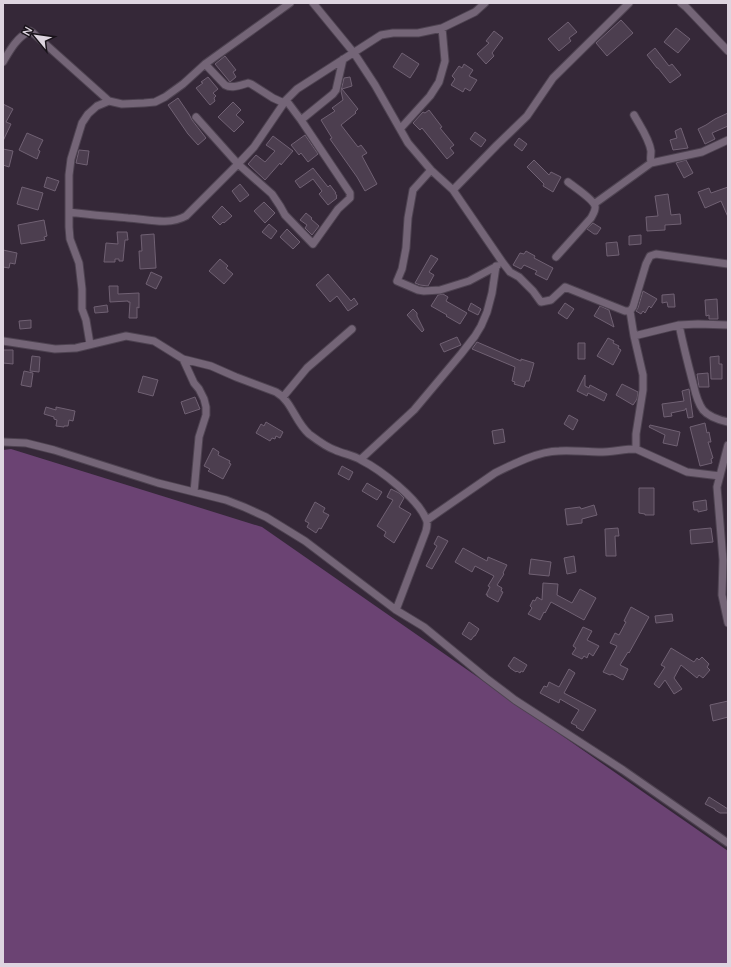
<svg xmlns="http://www.w3.org/2000/svg" width="731" height="967" font-family="Mulish,sans-serif">
<style>
.green{fill:#6b4373}
.building{fill:#4c3e4f;stroke:#706173}
.lines{fill:none;stroke-linecap:round;stroke-linejoin:round}
.street-casing{stroke:#4e4351;stroke-width:9}
.street{stroke:#746577;stroke-width:7}
</style>
<rect width="100%" height="100%" fill="#352838"/>
<path class="green" d="M11,449L262,527L728,851V964H3V450Z"/>
<path class="building" d="M621,20L633,33L607,56L596,43Z
M568,22L577,32L569,38L571,41L559,51L548,39Z
M676,28L690,39L678,53L664,42Z
M494,31L503,38L492,53L494,56L486,64L477,54L489,43L486,41Z
M655,48L669,66L672,64L681,75L670,83L658,68H657L647,55Z
M402,53L419,64L410,78L393,67Z
M225,56L236,70L233,72L236,77L230,82L215,64Z
M464,64L473,70L469,76L477,80L470,91L465,88L463,92L451,85L455,79L452,76L459,66L462,68Z
M208,77L218,89L213,93L216,96L214,98L215,101L210,105L196,88L203,83L201,82Z
M350,77L352,86L342,89L358,109L355,112L356,113L341,125L358,147L361,145L367,153L362,156L377,184L365,191L357,177L330,139L332,138L321,120L335,111L332,108L343,100L341,91L344,78Z
M178,98L189,114L192,120L206,138L198,145L188,134L168,105Z
M233,102L241,110L236,115L244,122L234,132L218,117Z
M3,104L13,109L6,122L11,124L3,141Z
M429,110L442,127L440,128L454,145L450,148L454,153L447,159L422,128L420,130L413,123L423,112L425,113Z
M728,113V126L712,133L715,139L705,144L698,129L706,125L715,119Z
M681,128L688,148L673,150L670,140L677,138L675,131Z
M475,132L486,140L481,147L470,139Z
M27,133L43,140L38,150L40,151L37,159L19,150Z
M305,135L318,154L308,162L301,153L299,155L291,145Z
M273,136L293,151L281,165L280,163L265,180L248,164L256,155L265,162L275,151L266,145Z
M519,138L527,144L522,151L514,145Z
M3,149L13,151L9,167L3,165Z
M79,150L89,151L87,165L76,163Z
M534,160L549,175L551,172L561,177L553,192L543,186L544,184L527,167Z
M686,160L693,173L684,178L676,163Z
M313,168L328,187L330,185L336,193H335L337,196L336,197L337,198L328,205L319,194L322,191L313,179L300,188L295,181Z
M47,177L59,181L55,191L44,187Z
M240,184L249,195L240,202L232,191Z
M22,187L43,193L38,210L17,204Z
M728,187V217L721,201L705,208L698,192L709,188L711,193Z
M668,194L671,215L680,214L681,224L665,225V230L647,231L646,217L658,216L655,196Z
M264,202L275,213L265,223L254,211Z
M222,206L232,216L224,223L223,222L220,225L212,217Z
M306,213L312,218L311,219L319,226L312,235L305,228L307,225L300,220Z
M44,220L47,236L44,237L45,240L21,244L18,225Z
M593,223L601,228L597,234H594L587,229Z
M269,224L277,231L271,239L262,232Z
M287,229L300,242L293,249L280,237Z
M117,232H127L128,240H125L123,261H119V259H115V262H104L106,243L118,244Z
M154,234L156,268L140,269L139,251H142L141,235Z
M641,235V244L629,245V236Z
M617,242L619,255L607,256L606,243Z
M3,250L17,253L15,264L10,263L9,268L3,267Z
M526,251L535,256L534,258L553,268L547,280L535,274L537,271L524,265L521,269L513,265L520,253L524,254Z
M431,255L438,259L429,272L434,275L428,286L420,285L415,283Z
M220,259L228,266L226,268L233,274L224,284L209,271Z
M151,272L162,277L156,289L146,284Z
M328,274L351,301L354,298L358,304L348,311L337,296L330,302L316,285Z
M109,286H118V294L139,293V308L137,307V318H129L130,302H128V301L110,302Z
M643,291L657,299L651,308L649,306L645,313L643,311L641,314L636,311L638,308Z
M443,294L448,297L446,301L467,313L460,324L446,316L447,315L431,306L438,295Z
M674,294L675,307H668L667,302L662,303V295Z
M717,299L718,319H709V315L706,316L705,300Z
M471,303L481,309L478,315L468,310Z
M565,303L574,309L567,319L558,313Z
M107,305L108,312L95,313L94,307Z
M600,306L609,310L614,327L594,316Z
M413,309L417,313V316L424,330L422,332L407,315Z
M31,320V328L20,329L19,321Z
M457,337L461,345L444,352L440,344Z
M608,338L614,341L613,343L619,346L618,348L621,350L613,365L597,356Z
M477,342L521,361V359L534,363L529,381H526L524,387L514,384L515,382L512,381L515,367L472,349Z
M578,343H585V359H578Z
M3,350H13V364L3,363Z
M32,356L40,357L39,372L30,371Z
M719,356V364H722V379H711L710,357Z
M24,371L33,373L31,387L21,385Z
M708,373L709,387H699L697,374Z
M585,375V386L589,388L590,385L607,394L604,401L588,393L587,396L577,391Z
M143,376L158,380L153,396L138,392Z
M622,384L638,392L637,399L633,405L616,395Z
M689,389L693,417L688,418L686,408L685,410L671,413L672,416L664,417L662,404L684,401L682,391Z
M195,397L200,409L185,414L181,402Z
M46,407L56,410V407L75,411L73,421L69,420L68,426H64V427L56,426L57,420L54,419V417L44,414Z
M569,415L578,420L573,430L564,424Z
M266,422L283,432L280,438L276,436L275,439L272,438L270,441L256,433L261,424L264,426Z
M705,423L707,433L709,432L711,442H708L713,458L711,459L712,463L700,466L690,427Z
M650,425L680,432L677,446L663,443L665,435L649,427Z
M503,429L505,442L494,444L492,431Z
M213,448L219,452L218,455L230,461L229,463L231,464L223,479L208,471L210,469L204,466Z
M342,466L353,472L349,480L338,474Z
M367,483L382,492L377,500L362,491Z
M639,488H654V515H645V514L639,513Z
M391,489L399,493L404,498L399,507L411,514L394,543L384,536L386,532L377,526L393,500L387,497Z
M706,500L707,510L698,512V510H694L693,502Z
M315,502L325,508L323,512L329,515L321,529L319,528L316,533L307,527L309,523L305,521Z
M594,505L597,515L582,519V523L567,525L565,509L580,507L581,509Z
M618,528L619,536H615L616,556H606L605,529Z
M711,528L713,542L691,544L690,530Z
M438,536L448,541L432,569L426,566L437,546L434,544Z
M463,548L487,561L488,557L507,565L503,573L504,574L497,585L502,588L501,591L503,592L498,602L487,596L488,595H486L490,587L488,586L494,576L475,566L472,572L455,562Z
M574,556L576,572L567,574L564,558Z
M531,559L551,562L549,576L529,574Z
M543,583L558,584L557,595L572,603L580,589L596,598L584,620L551,602L545,613L544,612L540,620L528,614L532,608L530,606L533,600L535,601L537,597L542,600Z
M631,607L649,617L629,653L628,652L620,665L628,669L623,680L612,674L610,675L603,672L617,646L610,643L615,633L619,635L626,622L624,621Z
M672,614L673,621L656,623L655,616Z
M469,622L479,629L475,636H474L471,640L462,634Z
M583,627L592,631L587,640L599,646L593,656L589,653L587,658L584,656L582,659L572,654L576,648L573,646Z
M671,648L694,662L697,658L699,660L702,657L709,664L707,667L710,670L703,678L699,675L697,678L681,665L674,678L682,689L674,694L665,680L659,688L654,684L665,667L661,665Z
M514,657L527,665L523,672L521,671L520,673L517,671L516,672L510,668V667L508,666Z
M569,669L575,673L564,693L596,710L583,731L576,727L577,726L571,723L579,710L560,699L559,703L540,693L544,686L547,687L549,682L559,687Z
M728,701V717L713,721L710,705Z
M709,797L728,809V813H720L715,810V809L705,804Z"/>
<g class="lines">
<defs>
<path id="street" d="M313,3L354,53L375,85L408,143L431,170L453,190L503,263L510,272L519,277L533,291L541,302L551,300L565,287L625,311H630L633,307L646,264L650,256L656,254L728,264
M681,3L686,7L728,51
M3,62C10,50 17,37 30,31L33,33L109,101
M205,64L225,85C232,89 241,85 248,83L251,84L273,98L284,103
M634,115C640,126 649,138 651,151C651,155 650,159 651,163
M196,117L238,164L272,194L280,206L285,215L313,244L338,209L350,198V193L301,120L286,100
M301,120L333,94L336,90L343,59
M400,129L430,96L439,82L445,61L442,28
M431,170L413,190L408,218L406,248L402,269L397,281L418,290L424,291L440,290L469,281L497,266
M453,190L497,145L527,116L553,78L629,3
M594,204L651,163L702,152L728,140
M69,212C89,215 108,216 128,218C147,219 168,226 186,216L238,164L254,147L286,100L297,89L381,35L393,33H418L442,28L475,12L485,3
M556,257L591,218C593,214 596,210 595,206C593,199 574,187 568,182
M630,311L634,336L643,375V390L636,434V449
M679,325C683,344 688,364 693,383C695,392 697,402 703,410C709,417 719,420 728,422
M634,336L679,325L698,324L728,325
M3,341L55,349L76,348L126,336L154,341L183,359L211,366L236,377L276,392C292,401 295,422 309,434C317,440 326,447 335,450C344,454 353,455 361,460C381,470 418,499 426,519C428,522 427,527 426,531L396,610
M90,344L86,320L82,309V289L79,263L70,239L69,227V175L71,159L82,123L88,114L97,106L109,101L122,104L144,103L155,102L165,97L183,84L205,64L290,3
M183,359L194,383L199,389L204,399L206,407V415L199,437L194,492
M283,397L307,368L352,329
M3,442L26,443L54,450L158,483L226,500L244,507L266,517L305,541L396,610L424,627L486,678L515,700L623,770L728,843
M728,445L717,487L723,560L722,595L728,623
M361,459L414,410L461,354L475,336L481,326L487,312L492,293L496,266
M427,520L495,473C513,464 539,451 559,451C572,450 586,452 599,452C612,452 624,449 636,449L687,472L720,476"/>
</defs>
<use href="#street" class="street-casing"/>
<use href="#street" class="street"/>
</g>
<rect width="731" height="967" fill="none" stroke="#ded5e0" stroke-width="8"/>
<g transform="translate(36 36) rotate(299)" stroke="#19131a" stroke-width="3" paint-order="stroke">
<path d="M0-3L7 15L0 10L-7 15Z" fill="#ded5e0"/>
<text y="-6" font-size="11" font-weight="bold" text-anchor="middle" fill="#ded5e0">N</text>
</g>
</svg>
